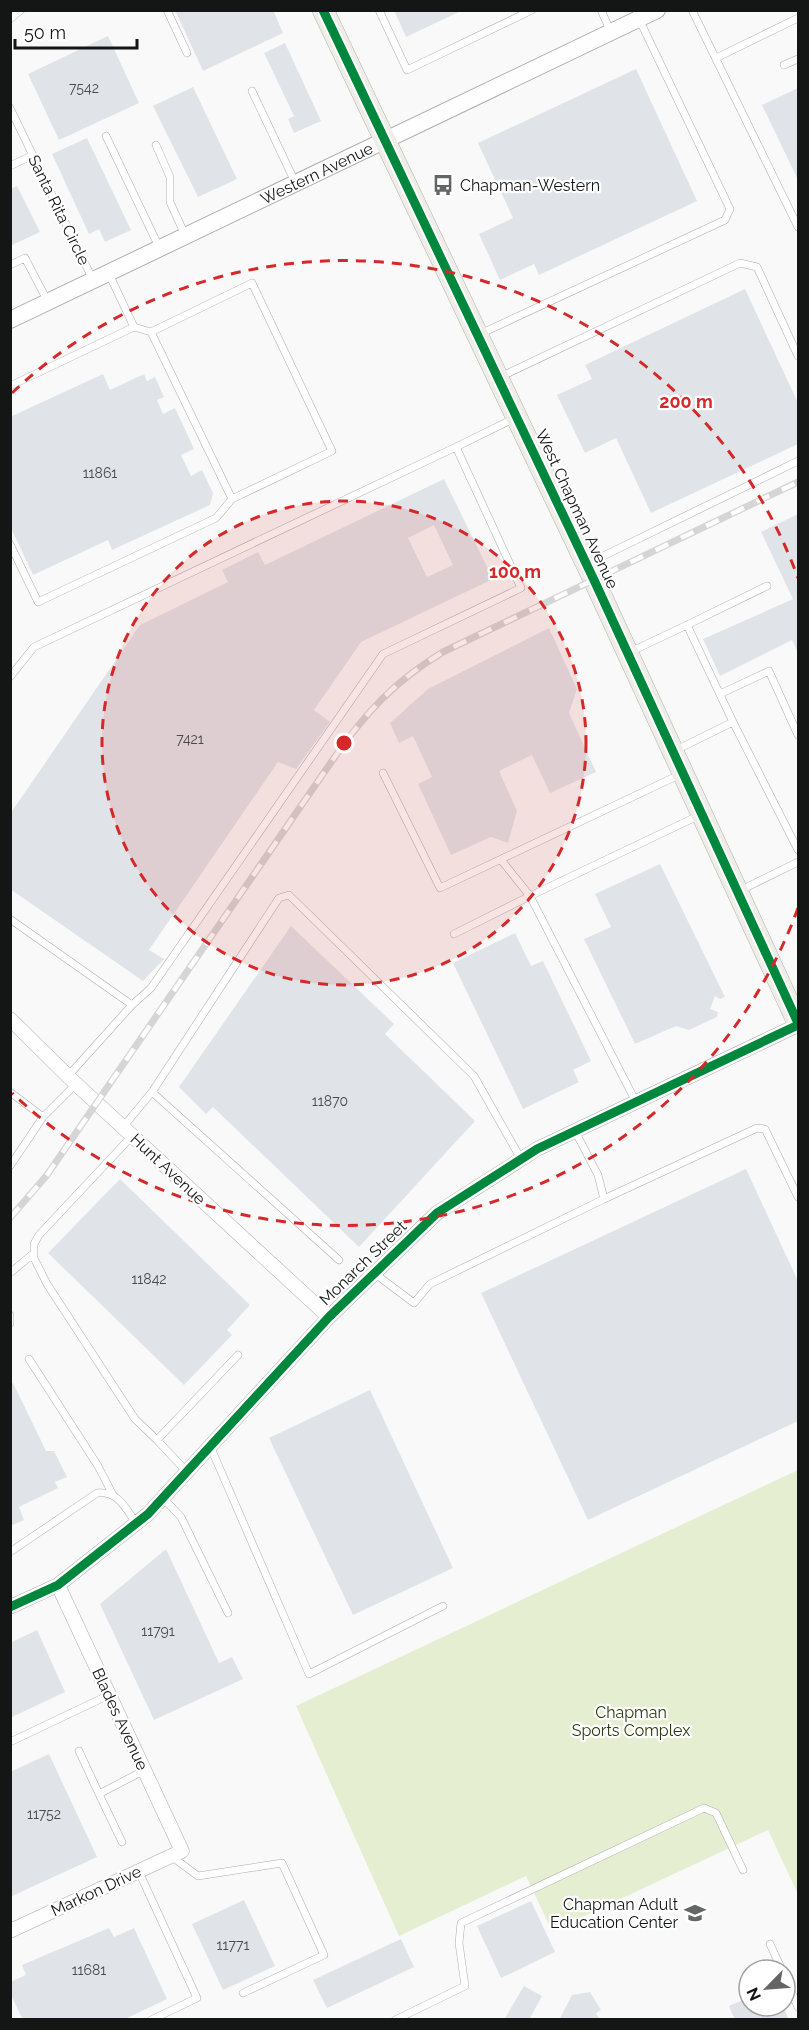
<svg xmlns="http://www.w3.org/2000/svg" width="809" height="2030" font-family="Raleway,sans-serif">
<style>
.green{fill:#e5eed1}
.building{fill:#e0e4e9;fill-rule:evenodd}
.lines{fill:none;stroke-linecap:round;stroke-linejoin:round}
.service-casing{stroke:#adadad;stroke-width:8}
.minor-casing{stroke:#adadad;stroke-width:15}
.tertiary-casing{stroke:#adadad;stroke-width:18}
.primary-casing{stroke:#b5b2a8;stroke-width:22}
.service{stroke:#fefefe;stroke-width:7}
.minor{stroke:#fefefe;stroke-width:14}
.tertiary{stroke:#fefefe;stroke-width:16}
.primary{stroke:#efede8;stroke-width:21}
.rail-casing{stroke:#d5d5d5;stroke-width:7}
.rail{stroke:#fff;stroke-width:4.5;stroke-dasharray:14;stroke-linecap:butt}
.cycleway-casing{stroke:#fff;stroke-width:13}
.cycleway{stroke:#00873e;stroke-width:9}
.ring{fill:none;stroke:#d62828;stroke-width:3;stroke-dasharray:10 8}
.labels{text-anchor:middle;dominant-baseline:central;stroke-width:4.5;stroke-linejoin:round;paint-order:stroke}
.number-label{font-size:14px;fill:#494b4c}
.street-label{font-size:16px;fill:#141515;stroke:#fff}
.poi-label{font-size:16px;fill:#141515;stroke:#fff;text-anchor:start}
.park-label{font-size:16px;fill:#2f390f;stroke:#fff}
.centre{fill:#d62828;stroke:#fff;stroke-width:3}
.ring-label{font-size:18px;text-anchor:middle;font-weight:bold;fill:#d62828;stroke:#fff;stroke-width:4.5;stroke-linejoin:round;paint-order:stroke}
</style>
<rect width="100%" height="100%" fill="#f9f9f9"/>
<path class="green" d="M798,1470V1894L768,1830L552,1931L526,1876L399,1936L296,1706Z"/>
<path class="building" d="M175,10H273L283,33L203,71Z
M394,10H463L406,37Z
M108,36L139,103L59,140L28,74Z
M285,43L321,121L294,133L288,119L294,116L264,53Z
M636,69L697,201L539,275L534,264L500,280L479,234L513,218L478,143Z
M193,87L237,179L198,197L153,106Z
M798,88V180L762,105Z
M87,138L131,230L105,242L99,229L89,234L52,154Z
M17,186L40,232L10,246V189Z
M745,289L798,403V444L651,513L616,438L585,453L557,395L592,379L585,365Z
M103,374L110,390L144,374L147,381L155,377L164,397L157,400L163,414L175,408L194,449L181,455L191,476L202,470L213,493L210,505L112,550L108,540L33,575L10,526V417Z
M444,479L493,579L361,642L314,710L330,722L296,769L278,762L149,950L164,959L143,981L10,889V814L140,625L228,582L222,570L258,552L265,565ZM434,525L453,565L427,577L408,538Z
M798,514V653L792,640L720,676L703,639L793,599L761,532Z
M549,628L577,689L569,713L596,772L550,793L532,755L499,771L517,811L508,843L491,837L451,855L418,784L432,777L413,736L399,743L390,723L428,689Z
M660,864L725,997L720,999L715,996L710,1009L718,1012L717,1017L689,1030L676,1026L635,1044L584,939L611,927L595,894Z
M291,926L394,1024L385,1034L475,1121L359,1247L213,1107L206,1114L179,1087Z
M515,933L531,966L543,961L591,1061L573,1070L579,1082L523,1109L453,963Z
M746,1169L798,1281V1421L588,1520L481,1293Z
M120,1179L250,1305L227,1330L232,1335L184,1385L48,1253Z
M13,1383L46,1451H54L67,1477L55,1482L58,1488L19,1507L24,1520L10,1526V1385Z
M370,1390L453,1568L353,1615L269,1438Z
M166,1549L219,1663L232,1657L243,1679L154,1720L100,1604Z
M37,1630L65,1692L10,1718V1643Z
M49,1754L97,1857L10,1897V1772Z
M244,1900L275,1966L223,1990L192,1924Z
M531,1901L555,1952L501,1978L477,1926Z
M109,1928L114,1937L134,1928L167,1999L123,2020H23L10,1993V1982L26,1975L22,1965Z
M401,1939L414,1967L327,2008L313,1980Z
M524,1986L542,1996L529,2020H508L505,2018Z
M590,1992L601,2010L596,2013L600,2020H559L572,1995Z
M749,1997V2006H783L789,2020H735L729,2006Z"/>
<g class="lines">
<defs>
<path id="service" d="M167,10L187,53
M379,10L407,70L532,10
M601,10L611,32
M692,10L798,227
M10,19L21,10
M716,58L798,18
M784,65L798,59
M252,91L295,182
M10,108L93,280
M106,136L159,247
M156,145L170,177V202L185,235
M10,166L33,155
M10,265L25,258L48,302
M151,332L232,499
M480,334L725,220L730,209L639,19
M500,377L740,263L757,267L798,356
M10,386L134,327L109,274
M456,447L513,419
M10,544L38,602L216,518L232,499L332,451L252,283L151,332L134,327
M589,563L798,461
M687,625L767,586
M630,652L687,625L733,722L674,751
M10,677L34,647L456,447L521,588L383,654L151,988L132,1005
M720,694L769,671L798,735
M733,722L798,850
M383,773L440,888L681,774
M502,861L530,896L700,815
M739,891L798,862
M10,919L132,1005L68,1076
M454,934L530,896L636,1102
M10,1092L43,1117L76,1084
M152,1092L339,1260
M123,1127L152,1092L279,898L289,895L474,1076L521,1159
M132,1136L39,1235L34,1244V1258L47,1284L135,1419L157,1440
M10,1166L43,1117
M604,1199L757,1128L765,1129L798,1197
M10,1273L34,1253
M374,1273L414,1303L430,1284L604,1199L598,1175L575,1131
M10,1315V1323
M29,1359L98,1466L113,1495
M210,1446L309,1674L443,1606
M187,1472L157,1440L238,1355
M163,1498L181,1517L228,1613
M10,1552L97,1493C118,1491 125,1507 136,1523
M10,1742L109,1695
M79,1751L99,1794L143,1771
M99,1794L122,1842
M171,1856L198,1876L282,1863L324,1955L243,1993
M139,1872L197,1998L151,2020
M770,1944L782,1970
M785,1977L798,2007
M395,2020L465,1986L459,1943L461,1923L704,1808L716,1813L743,1870"/>
<path id="minor" d="M10,1019L76,1084L329,1317
M10,1607L58,1585L148,1514L329,1317L437,1213L537,1149L798,1025
M10,1931L182,1851L58,1585"/>
<g id="tertiary">
<path id="s1" d="M10,320L657,10"/>
</g>
<path id="primary" d="M323,10L594,580L798,1023"/>
</defs>
<use href="#service" class="service-casing"/>
<use href="#minor" class="minor-casing"/>
<use href="#tertiary" class="tertiary-casing"/>
<use href="#primary" class="primary-casing"/>
<use href="#service" class="service"/>
<use href="#minor" class="minor"/>
<use href="#tertiary" class="tertiary"/>
<use href="#primary" class="primary"/>
<defs>
<path id="rail" d="M10,1218L47,1175L334,758C366,712 395,681 443,652L798,482"/>
</defs>
<use href="#rail" class="rail-casing"/>
<use href="#rail" class="rail"/>
<defs>
<path id="cycleway" d="M323,10L594,580L798,1023
M10,1607L58,1585L148,1514L329,1317L437,1213L537,1149L798,1025"/>
</defs>
<use href="#cycleway" class="cycleway-casing"/>
<use href="#cycleway" class="cycleway"/>
</g>
<circle cx="344" cy="743" r="242" fill="#d62828" fill-opacity=".12"/>
<g class="ring">
<circle cx="344" cy="743" r="242"/>
<path d="M798 908A483 483 0 0 1 12 1093M12 393A483 483 0 0 1 798 578"/>
</g>
<defs>
<symbol id="bus-bare" viewBox="-9 -9 18 18"><path d="M-5-6H5V4H4V6H2V4H-2V6H-4V4H-5ZM-3.5-4V0h7V-4ZM-3.5 1.2v1.5H-2V1.2ZM2 1.2v1.5H3.5V1.2Z" fill="#646565" stroke="#fff" stroke-width="2.5" paint-order="stroke"/></symbol>
<symbol id="school-bare" viewBox="-9 -9 18 18"><path d="M0-5L7-2L0 1L-7-2ZM-4 1L0 2.5L4 1V4Q0 6-4 4Z" fill="#646565" stroke="#fff" stroke-width="2.5" paint-order="stroke"/></symbol>
</defs>
<g fill-rule="evenodd">
<use href="#bus-bare" x="428" y="170" width="30" height="30"/>
<use href="#school-bare" x="680" y="1898" width="30" height="30"/>
</g>
<g class="labels">
<g class="number-label">
<text x="84" y="88">7542</text>
<text x="100" y="473">11861</text>
<text x="190" y="739">7421</text>
<text x="330" y="1101">11870</text>
<text x="149" y="1279">11842</text>
<text x="158" y="1631">11791</text>
<text x="44" y="1814">11752</text>
<text x="233" y="1945">11771</text>
<text x="89" y="1970">11681</text>
</g>
<g class="street-label">
<text stroke="none"><textPath href="#s1" startOffset="340">Western Avenue</textPath></text>
<text transform="translate(59 210) rotate(64)">Santa Rita Circle</text>
<text transform="translate(577 509) rotate(65)">West Chapman Avenue</text>
<text transform="translate(168 1169) rotate(43)">Hunt Avenue</text>
<text transform="translate(363 1263) rotate(-44)">Monarch Street</text>
<text transform="translate(120 1719) rotate(65)">Blades Avenue</text>
<text transform="translate(96 1891) rotate(-25)">Markon Drive</text>
</g>
<g class="poi-label">
<text x="460" y="185">Chapman-Western</text>
<text x="678" y="1904" text-anchor="end">Chapman Adult<tspan x="678" dy="18">Education Center</tspan></text>
</g>
<g class="park-label">
<text x="631" y="1712">Chapman<tspan x="631" dy="18">Sports Complex</tspan></text>
</g>
</g>
<circle cx="344" cy="743" r="9" class="centre"/>
<g class="ring-label">
<text x="686" y="408">200 m</text>
<text x="515" y="578">100 m</text>
</g>
<rect width="809" height="2030" fill="none" stroke="#141515" stroke-width="24"/>
<g transform="translate(767 1988) rotate(245)"><circle r="28" fill="#ffffff" stroke="#a1a1a1" stroke-width="1.5"/>
<path d="M0-4.5L10 22L0 15L-10 22Z" fill="#646565"/>
<text y="-9" font-size="16" font-weight="bold" text-anchor="middle" fill="#141515">N</text>
</g>
<path d="M15 39v9h122v-9" fill="none" stroke="#141515" stroke-width="3"/>
<text x="24" y="39" font-size="18" fill="#141515" stroke="#ffffff" stroke-width="4.5" paint-order="stroke">50 m</text>
</svg>
